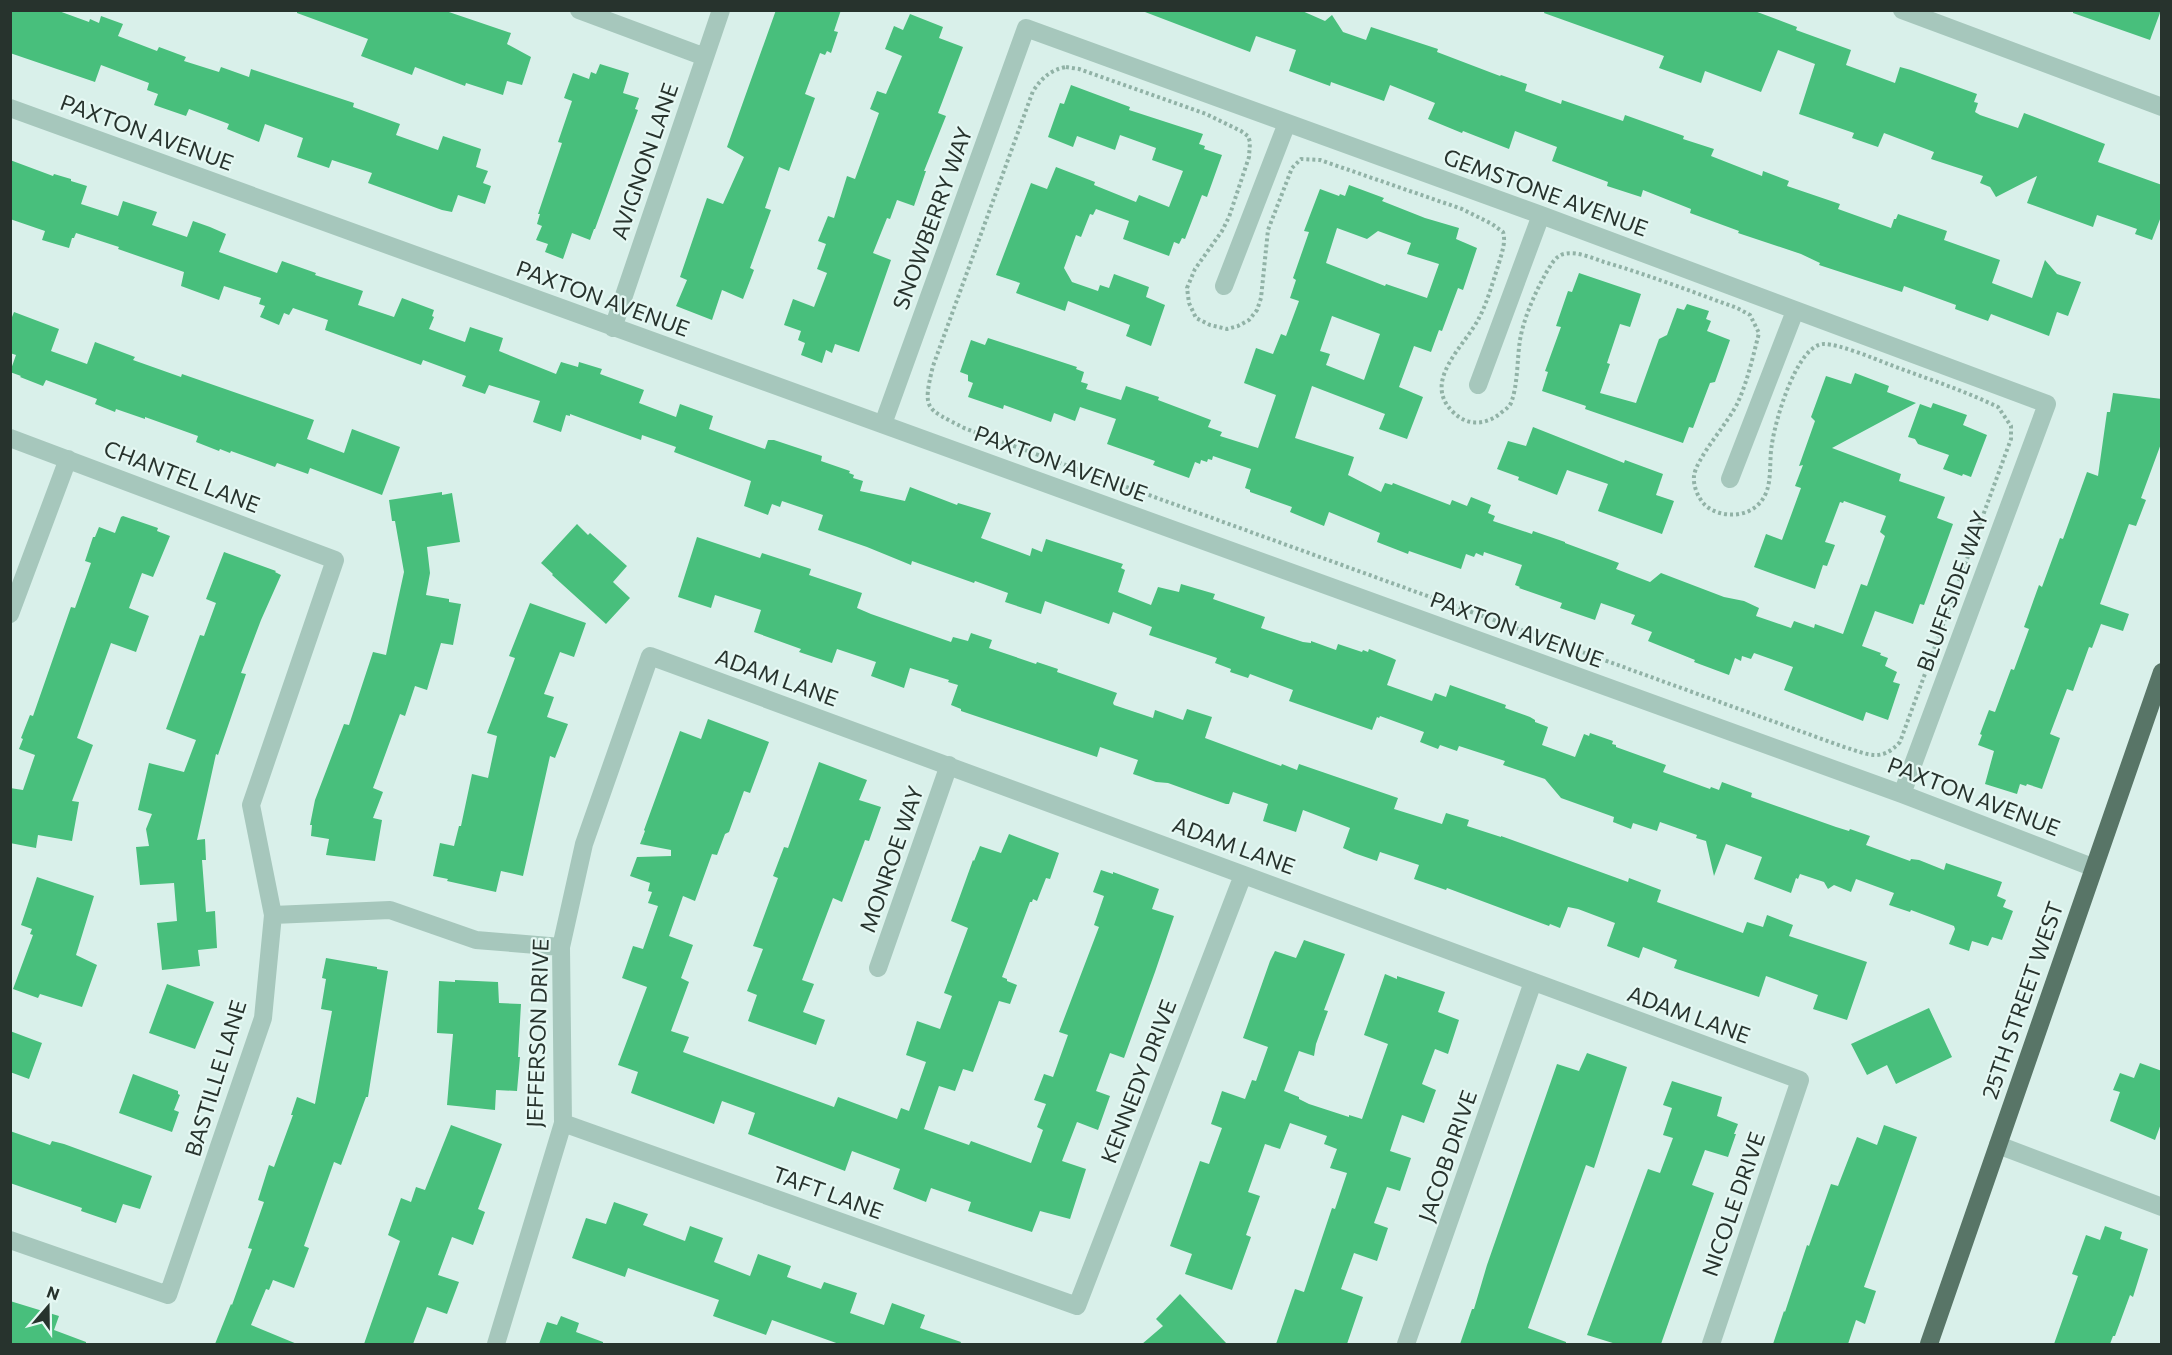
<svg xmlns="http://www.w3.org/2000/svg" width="2172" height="1355" font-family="Commissioner,sans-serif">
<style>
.building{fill:#48bf7c;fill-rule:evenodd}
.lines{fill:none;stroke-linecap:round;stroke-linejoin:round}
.path{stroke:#91b2a6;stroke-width:4;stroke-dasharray:3 3;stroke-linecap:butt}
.minor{stroke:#a6c7bc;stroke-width:18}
.major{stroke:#587567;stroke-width:18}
.labels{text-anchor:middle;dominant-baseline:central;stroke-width:4.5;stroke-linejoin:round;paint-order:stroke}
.street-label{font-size:22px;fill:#27332d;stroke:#e5f8f3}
</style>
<rect width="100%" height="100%" fill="#d9f0ea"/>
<path class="building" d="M10,10H56L89,22L90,19L99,23L101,16L123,24L118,36L157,51L159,47L186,57L184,61L219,72L221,67L249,77L251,69L354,103L353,107L400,124L396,135L438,150L443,136L481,149L476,167L488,171L483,183L491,186L485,204L458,195L452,212L442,210L368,183L372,173L332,160L329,168L297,157L303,138L265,124L259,142L227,129L229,124L189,109L186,116L154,105L158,94L147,90L149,83L101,65L95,82L10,53Z
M297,10H443L511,33L507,44L531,57L522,85L507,81L503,95L466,83L465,86L415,67L412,75L361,56L368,39L297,13Z
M776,10H841L834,31L838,32L831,53L827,51L825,55L820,53L805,94L815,98L789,171L779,167L765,208L771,210L750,268L754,270L743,299L722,290L712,320L676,306L687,280L680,277L707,198L723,204L744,157L727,147Z
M1146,10H1300L1325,21L1332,15L1343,32L1366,40L1371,27L1438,49L1437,52L1500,76L1501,75L1527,84L1525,91L1561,104L1562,100L1623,121L1625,115L1684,136L1683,139L1714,149L1711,156L1762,176L1763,171L1789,181L1787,186L1840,204L1838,209L1891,228L1894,219H1896L1898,214L1947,231L1944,240L2000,260L1992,283L2032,298L2045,260L2057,274L2081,282L2068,316L2057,312L2049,336L1991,314L1988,321L1955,309L1956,305L1904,286L1902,292L1819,265L1820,263L1801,254L1738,233L1739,231L1690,213L1691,209L1643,190L1641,197L1607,186L1608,182L1552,161L1557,147L1515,131L1509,149L1463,131L1462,133L1428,119L1435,103L1390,85L1384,101L1331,82L1330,86L1289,71L1296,50L1256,36L1250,52L1145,12Z
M1545,10H1752L1797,27L1796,30L1851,50L1846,65L1895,83L1900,67L1911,70L1977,94L1974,102L1978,103L1975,112L1980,115L2018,128L2024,113L2105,144L2098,162L2162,185V214L2152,240L2135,234L2137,229L2097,215L2093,227L2027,203L2037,176L1996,197L1990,187L1980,183L1983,176L1931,159L1934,152L1884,133L1878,147L1852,138L1854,133L1799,114L1815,64L1778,50L1761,92L1705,71L1701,83L1659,68L1664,56L1544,13Z
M2073,10H2161L2150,40L2073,13Z
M910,14L943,27L939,38L963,47L938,113L946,116L924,171H926L914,206L897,200L890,219L887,218L873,253L891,260L859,352L835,344L832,353L826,350L822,363L801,355L805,343L798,340L801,331L784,325L793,299L814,307L827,273L817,269L826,244L818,241L828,216L834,218L847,176L855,179L879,113L870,109L877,91L886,94L902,56L885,49L894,26L903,30Z
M600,64L629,73L623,93L639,98L635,109L638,110L595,229H594L590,240L572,233L563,259L545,252L548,244L536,240L542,226L537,224L540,214H538L562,143L558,142L572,101L564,98L573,73L589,79L591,72L596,74Z
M1071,85L1130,107L1129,110L1203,134L1199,144L1205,146L1204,149L1222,155L1207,197L1202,195L1185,239L1182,238L1179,244L1174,242L1169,256L1123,239L1129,221L1096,209L1093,215L1090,214L1081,237L1076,235L1064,268L1072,282L1098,291L1100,285L1109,288L1114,274L1149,287L1146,297L1165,305L1151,346L1126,336L1130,325L1068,301L1065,311L1016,293L1020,283L996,275L1031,183L1047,189L1056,167L1095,182L1094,185L1136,202L1139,195L1169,207L1183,171L1152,160L1156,148L1120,135L1115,150L1077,136L1073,147L1048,137L1060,103L1064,104Z
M10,160L53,176L54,174L71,179V181L87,186L81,204L118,216L123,201L157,212L152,225L187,237L193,221L210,227L226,234L219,252L277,273L282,261L316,273L315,275L363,291L358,305L394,317L402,298L434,310L432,316L434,317L429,329L465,342L470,327L503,338L499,351L556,374L561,362L578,367L579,362L602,369L600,374L644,390L639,403L676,417L680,404L713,416L709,429L765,449L768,440H774L822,456L821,461L850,471L849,473L854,475L853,478L863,481L860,491L905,501L910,487L957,505L958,503L991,513L981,538L1030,556L1032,548L1042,552L1046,539L1123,564L1121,568L1125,570L1118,592L1151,605L1158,587L1179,592L1181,584L1215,594L1213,599L1265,617L1261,628L1303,642L1311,643V641L1336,650L1338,644L1362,652L1363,650L1368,652L1369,649L1392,658L1396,660L1387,685L1432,701L1435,693L1446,697L1450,685L1506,705L1505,708L1530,717L1535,720V722L1548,727L1542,745L1575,757L1584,734L1589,736L1590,733L1613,741L1612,744L1616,745V747L1666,765L1663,772L1710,789L1711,787L1719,790L1722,782L1752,793L1751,797L1836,827L1849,831L1850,829L1870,836L1866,845L1910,861L1911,859L1919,860L1944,870L1946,863L2002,882L1997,896L2006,900L2003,907L2013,911L2002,940L1992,937L1988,946L1972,941L1969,951L1949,944L1955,929L1954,926L1911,910L1910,912L1889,905L1894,893L1856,879L1851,892L1834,885L1828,889L1824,882L1800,874L1798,879L1796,878L1791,893L1754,879L1762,857L1726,844L1714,876L1706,841L1696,838L1697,835L1660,822L1657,831L1633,823L1631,829L1613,822L1614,817L1561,798L1545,779L1503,765L1505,761L1459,746L1457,751L1440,745L1438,749L1420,742L1424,732L1380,716L1379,718L1377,717L1372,730L1289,701L1293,690L1250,674L1248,678L1230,672L1231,669L1215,663L1217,658L1149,635L1152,627L1113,612L1109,624L1045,601L1041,614L1005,602L1008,593L975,581L974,583L912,561L911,565L867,547L818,530L823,515L782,501L780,507L772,504L768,515L744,506L751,481L674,452L676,447L642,435L641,440L570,414V416L566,415L561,432L533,422L540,401L489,385L485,394L462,386L466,376L423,360L421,365L325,330L328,320L293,308L289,315L284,313L279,325L260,317L265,306L259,304L261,298L224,286L219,300L181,286L184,272L118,249L119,247L76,233L74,238H72L69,248L42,240L45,231L10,219Z
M1349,185L1384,198L1382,201L1425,218L1459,228L1456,239L1477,248L1463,290L1458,288L1442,331L1439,330L1431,352L1414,346L1399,387L1423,397L1407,439L1379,429L1385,414L1312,386L1295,438L1354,457L1348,475L1381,492L1385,483L1392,485L1393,483L1450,505L1452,500L1467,506L1471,497L1491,505L1488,513L1495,516L1493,521L1532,534L1533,531L1565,542V543L1619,563L1616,569L1650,582L1661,573L1724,597L1744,601L1759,608L1756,616L1791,628L1794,621L1814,628L1815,624L1843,634L1861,584L1867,586L1885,536L1880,532L1886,516L1844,501L1843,503L1840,502L1825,542L1835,545L1827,566L1823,565L1815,589L1754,567L1766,534L1782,540L1801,488L1795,486L1803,465L1799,466L1815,421L1811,417L1826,376L1851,384L1855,373L1889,386L1887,392L1916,403L1832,448L1901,474L1899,481L1945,497L1937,518L1953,524L1924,605L1920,604L1913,624L1875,611L1862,646L1881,653L1880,655L1888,658L1885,666L1897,672L1893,682L1900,684L1888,720L1866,712L1863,721L1784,690L1793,667L1754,653L1751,659L1742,656L1741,661L1735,658L1729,675L1694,662L1695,660L1648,641L1652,632L1631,624L1635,615L1601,603L1595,620L1560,608L1562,603L1519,588L1520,587L1515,585L1522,565L1484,552L1483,556L1476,553L1474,557L1466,554L1461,569L1409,551L1408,554L1377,542L1380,533L1329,512L1324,526L1290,512L1292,507L1250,492V490L1245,488L1251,469L1213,456L1212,460L1208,459L1207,462L1201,460L1200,464L1195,462L1189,478L1153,465L1155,461L1107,444L1116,419L1080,407L1075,421L1054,413L1051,422L1004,405L1003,409L968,397L973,383L968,381V375L960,372L971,340L985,345L988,338L1077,367L1076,369L1084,372L1081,382L1088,384L1086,389L1121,400L1126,386L1159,397L1158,400L1211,420L1208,427L1222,432L1220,436L1258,448L1276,395L1244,383L1256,348L1273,354L1281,334L1286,336L1299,301L1290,298L1296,280L1293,278L1309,232L1304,231L1320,189L1339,196L1340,194L1345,196ZM1337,228L1367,239L1378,231L1411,243L1407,254L1439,264L1427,298L1386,284L1385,286L1326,263ZM1332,316L1380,334L1364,380L1326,365L1330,354L1320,351Z
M1579,273L1641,294L1630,327L1620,324L1607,363L1610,364L1600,393L1636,403L1659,339L1667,335L1677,308L1684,310L1687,304L1709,311L1706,319L1711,321L1707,331L1730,340L1715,382L1710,383L1693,428L1689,427L1683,443L1585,409L1586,406L1542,391L1548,372L1545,371L1561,327L1556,326L1568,291L1572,292Z
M14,312L59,329L51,351L87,364L95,342L135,357L133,360L181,377L182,374L314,420L307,439L344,453L352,429L400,447L382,495L310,468L308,474L277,463L275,467L231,451L230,453L220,449L219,451L196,442L198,436L145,417V419L116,409L115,412L95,404L97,399L46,380L43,386L20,377L21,376L10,372L16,355L10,353V322Z
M2113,393L2162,399V441L2141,498L2146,500L2136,526L2129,524L2100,604L2129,614L2123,631L2101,624L2092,648L2089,647L2073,691L2067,689L2050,734L2060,738L2042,789L2027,784L2026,786L2020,784L2017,794L1985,784L1994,751L1978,745L1982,735L1980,734L1989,710L1995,712L2011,669L2014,670L2029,629L2024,627L2039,585L2042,587L2060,538L2063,539L2087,472L2098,476L2107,412H2110Z
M1933,403L1967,415L1963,425L1987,435L1971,477L1963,474L1962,476L1943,469L1949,455L1918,444L1915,439L1908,437L1920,404L1931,408Z
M1533,427L1624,463L1625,460L1663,474L1656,495L1674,501L1662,534L1598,511L1608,484L1567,470L1557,495L1518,480L1519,477L1497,469L1508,441L1526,446Z
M442,492V495L452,493L460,542L427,547L430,573L426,595L449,599V602L461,604L453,645L441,643L427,690L415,686L405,716L400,714L373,788L383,792L373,818L382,820L375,861L326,855L329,839L311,836L312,825H310L315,800L344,724L349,725L373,652L386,655L404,572L395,521H392L389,500Z
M123,516L158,528L157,531L170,536L153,577L142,573L129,608L149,616L136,652L111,643L77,738L93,745L72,801L79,802L72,841L38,835L36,848L10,843V788L23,790L35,755L19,749L23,739L21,738L30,715L33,716L71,607L75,608L91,563L85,561L93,537H95L99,527L115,533L121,517Z
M577,524L588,535L590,533L627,566L613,582L630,598L606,624L552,575L553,574L541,563Z
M697,537L760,558L762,553L811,569L809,575L862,593L857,608L871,614L951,642L953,637L968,641L971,633L992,640L989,648L1036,664L1037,662L1058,669L1057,672L1117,693L1113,703L1114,705L1153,718L1155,710L1183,720L1187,709L1212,717L1205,738L1281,766L1282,764L1297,770L1299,764L1398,798L1394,809L1442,824L1446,813L1469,820L1467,826L1501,837V836L1628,882L1629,878L1661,890L1657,902L1743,933L1747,922L1763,927L1767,915L1793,925L1789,936L1867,962L1847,1020L1813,1009L1818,995L1766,976L1759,997L1674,968L1677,960L1643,947L1639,958L1607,946L1615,923L1578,909L1568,907L1560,928L1550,924L1549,926L1447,888L1446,890L1414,879L1419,865L1380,852L1377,861L1354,853L1343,848L1350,828L1303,810L1296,832L1263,821L1268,804L1233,792L1229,804H1226L1168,783L1156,782L1133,774L1138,760L1100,747L1097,757L961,711V709L951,705L958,685L948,682L949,680L910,668L904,688L871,676L876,662L837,649L832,663L799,652L801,649L754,632L761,610L715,595L711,608L678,597Z
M224,552L276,571L275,572L281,575L261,620L241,673L246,674L218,755L216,754L197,840L205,839L206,860H202L206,912L215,911L217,948L198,950L200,966L162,970L157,923L177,921L174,883L140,885L136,847L149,846L146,829L152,814L138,810L149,763L184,772L196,740L166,729L200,635L204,636L216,603L206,599Z
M530,603L586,623L574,657L560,652L544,694L554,697L547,717L568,724L555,758L550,756L523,876L501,871L496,892L447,881L448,879L433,876L440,843L454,846L459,826H461L472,774L488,778L497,736L487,733L515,658L509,656Z
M708,719L769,742L750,793L744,791L729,832L725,834L717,855L712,854L695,901L683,896L669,936L693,945L681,978L689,982L671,1031L689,1037L683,1052L834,1107L838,1097L897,1119L901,1108L909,1111L926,1062L906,1055L917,1021L940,1029L952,996L944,993L968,928L951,921L973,860L974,861L980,846L1001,853L1009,834L1059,853L1050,879L1046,878L1037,901L1033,899L1032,902H1030L1002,977L1007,979V981L1017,985L1010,1004L999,1001L973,1072L963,1069L955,1091L939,1086L924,1129L969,1145L971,1141L1031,1163L1043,1130L1037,1127L1046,1104L1034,1100L1044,1074L1053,1077L1068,1035L1059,1032L1099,927L1094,925L1104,896L1093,892L1101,870L1113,874V872L1159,889L1152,909L1174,916L1155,972L1124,1058L1110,1053L1096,1091L1110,1096L1098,1130L1077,1122L1062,1161L1086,1169L1070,1219L1040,1211L1032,1232L968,1211L971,1202L931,1188L926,1202L893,1189L900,1169L852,1151L845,1171L748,1134L755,1113L722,1101L714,1124L631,1093L638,1072L618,1065L647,987L622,978L633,946L643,949L658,906L648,903L652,892L648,891L650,883L630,876L637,857L671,856V850L640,844L645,831L644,830L680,731L701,739Z
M819,762L867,780L859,800L881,807L869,841L865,840L842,902L833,898L802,980L814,984L803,1012L825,1020L816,1045L748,1021L757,995L747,991L763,949L753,946L778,878L773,876L784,847L788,848Z
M37,877L94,896L76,955L97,965L82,1007L40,994L38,998L13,989L33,935L30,934L32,929L21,925Z
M1304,940L1345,954L1324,1010L1328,1011L1316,1044L1314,1056L1299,1051L1284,1091L1299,1097V1099L1309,1104L1349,1117V1115L1362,1119L1388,1044L1364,1035L1385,974L1397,979V976L1445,992L1438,1012L1459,1020L1448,1054L1435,1049L1422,1084L1436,1090L1424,1123L1402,1115L1390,1151L1411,1158L1400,1191L1387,1187L1374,1223L1388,1228L1377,1261L1354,1253L1341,1289L1363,1297L1347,1344H1276L1295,1289L1304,1292L1332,1208L1335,1209L1347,1173L1330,1168L1337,1149L1324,1144L1327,1136L1290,1123L1280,1149L1265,1144L1248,1192L1260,1196L1246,1235L1251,1237L1232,1290L1185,1274L1192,1254L1170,1246L1200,1161L1209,1164L1222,1128L1211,1124L1222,1091L1245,1099L1252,1080L1256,1081L1268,1047L1243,1038L1270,961L1275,951L1296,958Z
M326,958L377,967V969L388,971L368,1097H366L341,1165L334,1162L304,1246L309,1248L294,1288L273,1280L269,1290L266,1289L251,1325L297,1344H215L231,1304L232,1305L252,1249L248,1248L264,1202L258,1200L269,1165L274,1167L293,1115H291L297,1097L315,1104L332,1011L321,1009L326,979L322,978Z
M455,980L498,982L499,1003L521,1004L518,1057H520L517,1091L496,1090L495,1110L447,1105L453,1034L437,1033L439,981L455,982Z
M167,984L214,1002L195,1049L149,1033Z
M1929,1008L1952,1057L1896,1084L1887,1065L1867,1075L1851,1044Z
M10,1031L42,1043L29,1079L10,1072Z
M1587,1053L1627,1067L1594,1168L1586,1165L1528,1328L1566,1342V1344H1460L1472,1309H1474L1487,1265L1557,1064L1579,1071Z
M2140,1063L2162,1071V1121L2155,1140L2110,1121L2120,1092L2113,1090L2120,1073L2134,1078Z
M133,1074L178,1091V1094L180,1095L174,1110L179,1112L172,1132L119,1113Z
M1672,1081L1722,1097L1717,1116L1738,1124L1734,1134H1736L1728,1157L1705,1150L1692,1185L1714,1193L1661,1344H1616L1587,1335L1648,1169L1660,1173L1673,1138L1663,1135L1672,1108L1663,1105Z
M451,1125L502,1144L478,1209L485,1212L473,1245L452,1237L438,1275L459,1282L447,1314L427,1307L413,1344H364L400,1241L388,1235L401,1198L411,1202L416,1187L425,1190Z
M1884,1125L1917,1137L1864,1287L1876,1291L1865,1324L1856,1320L1848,1344H1773L1784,1311L1785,1312L1807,1245L1809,1246L1831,1184L1838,1186L1857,1137L1877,1145Z
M10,1131L50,1145L52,1141L64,1144L152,1176L140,1209L123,1204L116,1223L81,1211L82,1208L10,1183Z
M614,1202L648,1214L643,1225L685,1241L690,1226L723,1238L714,1262L750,1276L758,1254L791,1266L787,1277L821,1289L824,1282L857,1293L850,1313L884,1325L892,1303L925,1315L920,1328L961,1342L960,1344H839L772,1320L766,1335L713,1316L719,1300L628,1268L625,1277L572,1258L586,1218L606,1224Z
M2105,1226L2122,1232L2120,1239L2148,1249L2133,1297L2130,1295L2115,1336H2113L2110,1344H2054L2078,1276L2072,1274L2086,1235L2100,1240Z
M1180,1294L1227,1344H1142L1163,1326L1156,1319Z
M10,1301L59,1316L54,1330L86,1342V1344H10Z
M561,1316L579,1323L576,1332L603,1342V1344H539L547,1322L557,1325Z"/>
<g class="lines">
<path class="path" d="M1066,67L1079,69L1206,114L1241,131L1248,136L1250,142L1249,157L1229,217L1222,231L1195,269L1187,288L1189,303L1196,318L1210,325L1227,329L1238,326L1249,320L1257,310L1261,298L1268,230L1292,168L1301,159L1320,160L1462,209L1492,224L1503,232C1506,242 1502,252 1499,263C1493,281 1488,301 1479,318C1465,346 1421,381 1453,412C1468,427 1487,425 1502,412C1506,409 1509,407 1511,403C1518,385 1517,359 1520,340C1524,317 1535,293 1546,273C1551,265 1555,256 1564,254C1577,251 1592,258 1604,262C1649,275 1693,292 1737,308L1750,315L1759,333C1753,356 1748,380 1738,402C1729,422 1696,458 1694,476C1693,486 1698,498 1705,505C1714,513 1727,516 1739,514C1751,512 1761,505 1766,493C1772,479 1769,459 1772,444C1775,421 1797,344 1824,344C1839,344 1873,358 1888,364C1925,378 1963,390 1998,407L2011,426V439L1900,742C1881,763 1868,754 1844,747L964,428C926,408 922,411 933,366L1033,91C1042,78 1050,70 1066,67Z"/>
<path class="minor" d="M579,10L705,57
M1902,10L2162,107
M10,108L1902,794L2092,867
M1224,286L1287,123
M613,328L721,10
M1478,385L1541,215
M883,424L1026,28L1541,215L2047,404L1902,794
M10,438L335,560L251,805L273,915L263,1018L168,1295L10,1240
M1730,479L1795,311
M10,614L68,459
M273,915L390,910L476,940L561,947
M878,968L949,765
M563,1123L1077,1306L1243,875
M1998,1145L2162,1207
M496,1344L563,1123L561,947L584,844L650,656L1800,1080L1711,1344
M1406,1344L1533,982"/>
<path class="major" d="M1929,1344L2162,672"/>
</g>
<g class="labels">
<g class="street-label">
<text transform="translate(147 132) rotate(20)">PAXTON AVENUE</text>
<text transform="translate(644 161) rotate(-71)">AVIGNON LANE</text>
<text transform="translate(1546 192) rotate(20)">GEMSTONE AVENUE</text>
<text transform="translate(932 218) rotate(-70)">SNOWBERRY WAY</text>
<text transform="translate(603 298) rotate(20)">PAXTON AVENUE</text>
<text transform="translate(1061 463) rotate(20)">PAXTON AVENUE</text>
<text transform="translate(182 476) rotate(21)">CHANTEL LANE</text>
<text transform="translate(1952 591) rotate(-70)">BLUFFSIDE WAY</text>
<text transform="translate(1517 629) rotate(20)">PAXTON AVENUE</text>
<text transform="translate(777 677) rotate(20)">ADAM LANE</text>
<text transform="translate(1974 796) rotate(21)">PAXTON AVENUE</text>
<text transform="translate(1234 845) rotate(20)">ADAM LANE</text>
<text transform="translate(891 859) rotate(-71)">MONROE WAY</text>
<text transform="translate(2022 1000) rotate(-71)">25TH STREET WEST</text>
<text transform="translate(1689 1014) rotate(20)">ADAM LANE</text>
<text transform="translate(537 1033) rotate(-88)">JEFFERSON DRIVE</text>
<text transform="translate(215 1078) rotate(-73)">BASTILLE LANE</text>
<text transform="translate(1138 1081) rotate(-69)">KENNEDY DRIVE</text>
<text transform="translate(1447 1156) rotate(-71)">JACOB DRIVE</text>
<text transform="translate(828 1192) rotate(20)">TAFT LANE</text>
<text transform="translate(1733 1204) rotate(-71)">NICOLE DRIVE</text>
</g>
</g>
<rect width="2172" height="1355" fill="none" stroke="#27332d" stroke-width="24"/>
<g transform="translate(48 1307) rotate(20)" stroke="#e5f8f3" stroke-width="4.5" paint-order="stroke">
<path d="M0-4.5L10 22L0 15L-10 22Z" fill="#27332d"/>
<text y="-9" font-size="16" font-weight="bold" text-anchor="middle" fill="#27332d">N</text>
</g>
</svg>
